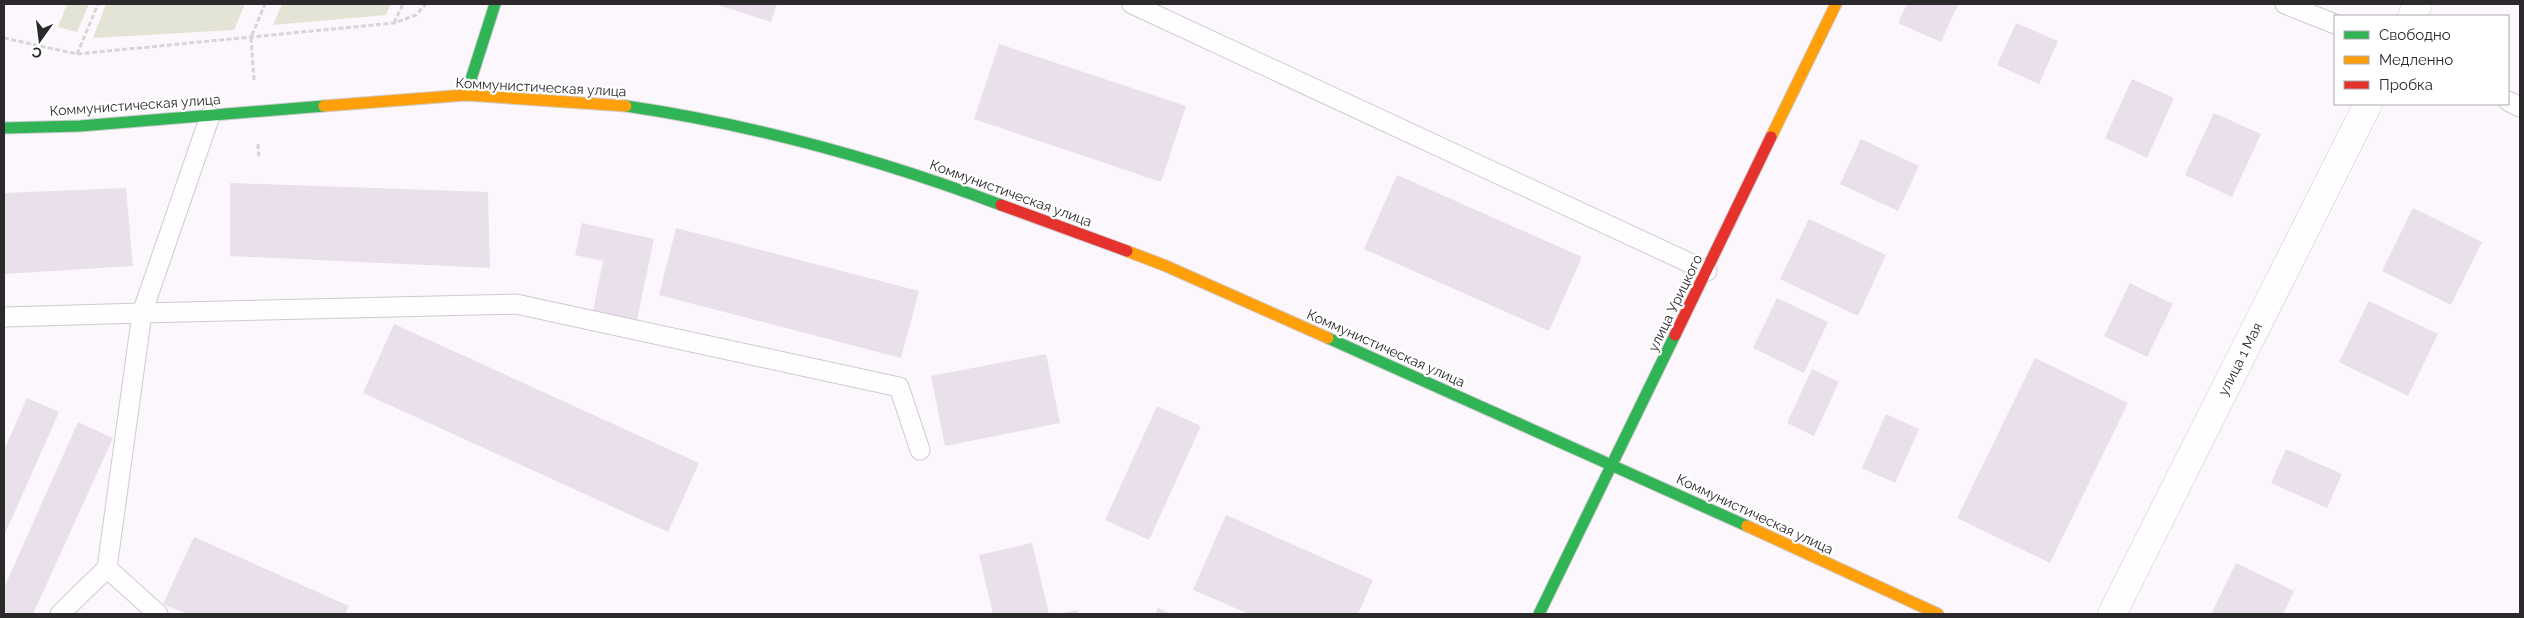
<svg xmlns="http://www.w3.org/2000/svg" width="2524" height="618" font-family="Raleway,sans-serif">
<style>
.green{fill:#e3e4d5}
.building{fill:#e9e0eb}
.lines{fill:none;stroke-linecap:round;stroke-linejoin:round}
.lane-casing{stroke:#cecbce;stroke-width:21}
.street-casing{stroke:#cecbce;stroke-width:29}
.fast-casing{stroke:#cecbce;stroke-width:13}
.slow-casing{stroke:#cecbce;stroke-width:13}
.jam-casing{stroke:#cecbce;stroke-width:13}
.path{stroke:#d6d6d7;stroke-width:3;stroke-dasharray:5 2.5;stroke-linecap:butt}
.lane{stroke:#fefeff;stroke-width:19}
.street{stroke:#fefeff;stroke-width:28}
.fast{stroke:#30b455;stroke-width:11}
.slow{stroke:#ff9f0a;stroke-width:11}
.jam{stroke:#e5322d;stroke-width:11}
.labels{text-anchor:middle;dominant-baseline:central;stroke-width:4.5;stroke-linejoin:round;paint-order:stroke}
.street-label{font-size:14px;fill:#2b292c;stroke:#fff}
</style>
<rect width="100%" height="100%" fill="#fbf7fc"/>
<path class="green" d="M67,4H89L77,32L58,27Z
M106,4H245L234,30L93,38Z
M282,4H391L386,15L273,25Z"/>
<path class="building" d="M715,4H777L771,22Z
M1907,4H1958L1941,42L1898,23Z
M2016,23L2058,41L2039,84L1997,65Z
M999,44L1186,106L1161,182L974,119Z
M2132,79L2174,98L2147,158L2105,138Z
M2214,113L2261,134L2232,197L2185,175Z
M1861,139L1919,166L1898,211L1840,184Z
M1397,175L1582,257L1549,331L1364,249Z
M230,183L488,192L490,268L230,256Z
M126,188L133,266L4,274V193Z
M2413,208L2482,242L2451,305L2382,271Z
M1809,219L1886,255L1858,316L1780,279Z
M582,223L654,239L637,320L593,311L603,261L575,255Z
M676,228L919,291L901,358L659,295Z
M2130,283L2173,304L2147,357L2104,336Z
M1777,298L1828,322L1804,373L1753,348Z
M2369,301L2438,334L2408,396L2339,362Z
M394,324L699,463L668,532L363,393Z
M1046,354L1060,423L945,446L931,376Z
M2035,358L2128,403L2050,563L1957,518Z
M1812,369L1839,382L1814,436L1787,423Z
M27,398L59,412L4,536V450Z
M1157,406L1201,426L1149,540L1105,520Z
M1886,414L1919,429L1895,483L1862,468Z
M78,422L113,438L33,614H4V588Z
M2286,449L2342,474L2327,508L2271,483Z
M1226,515L1373,580L1358,614H1249L1193,590Z
M194,537L349,606L345,614H187L163,604Z
M1032,543L1049,614H993L979,555Z
M2236,563L2294,591L2283,614H2211Z
M1158,608L1172,614H1155Z
M1078,610L1079,614H1061V613Z"/>
<g class="lines">
<defs>
<path id="lane" d="M1132,4L1707,271
M2285,4L2335,24
M2508,101L2520,107
M4,317L142,313L210,116
M107,568L158,614
M60,614L107,568L142,313L516,304L899,387L920,450"/>
<path id="street" d="M2412,16L2418,4
M2112,614L2368,104"/>
<path id="fast" d="M466,95L495,4
M626,106C755,125 879,159 1001,205
M4,128L80,126L324,106
M1328,338L1747,526
M1539,614L1675,335"/>
<path id="slow" d="M324,106L466,95L626,106
M1771,137L1836,4
M1127,251L1166,266L1328,338
M1747,526L1938,614"/>
<path id="jam" d="M1001,205L1127,251
M1675,335L1771,137"/>
</defs>
<use href="#lane" class="lane-casing"/>
<use href="#street" class="street-casing"/>
<use href="#fast" class="fast-casing"/>
<use href="#slow" class="slow-casing"/>
<use href="#jam" class="jam-casing"/>
<path class="path" d="M394,23L403,4
M4,38L77,54L394,23L416,15L426,4
M77,54L98,4
M254,80L251,37L265,4
M258,144L259,159"/>
<use href="#lane" class="lane"/>
<use href="#street" class="street"/>
<use href="#fast" class="fast"/>
<use href="#slow" class="slow"/>
<use href="#jam" class="jam"/>
</g>
<g class="labels">
<g class="street-label">
<text transform="translate(541 87) rotate(3)">Коммунистическая улица</text>
<text transform="translate(135 105) rotate(-4)">Коммунистическая улица</text>
<text transform="translate(1011 193) rotate(20)">Коммунистическая улица</text>
<text transform="translate(1675 303) rotate(-64)">улица Урицкого</text>
<text transform="translate(1386 348) rotate(24)">Коммунистическая улица</text>
<text transform="translate(2240 359) rotate(-63)">улица 1 Мая</text>
<text transform="translate(1755 514) rotate(25)">Коммунистическая улица</text>
</g>
</g>
<rect width="2524" height="618" fill="none" stroke="#2b292c" stroke-width="10"/>
<rect x="2334" y="15" width="175" height="90" fill="#ffffff" stroke="#aaa9ab"/>
<rect x="2344" y="31" width="25" height="8" fill="#30b455" stroke="#aaa9ab"/>
<text x="2379" y="40" font-size="15" fill="#2b292c">Свободно</text>
<rect x="2344" y="56" width="25" height="8" fill="#ff9f0a" stroke="#aaa9ab"/>
<text x="2379" y="65" font-size="15" fill="#2b292c">Медленно</text>
<rect x="2344" y="81" width="25" height="8" fill="#e5322d" stroke="#aaa9ab"/>
<text x="2379" y="90" font-size="15" fill="#2b292c">Пробка</text>
<g transform="translate(40 40) rotate(194)" stroke="#ffffff" stroke-width="4" paint-order="stroke">
<path d="M0-4L9 19L0 12L-9 19Z" fill="#2b292c"/>
<text y="-8" font-size="14" font-weight="bold" text-anchor="middle" fill="#2b292c">С</text>
</g>
</svg>
